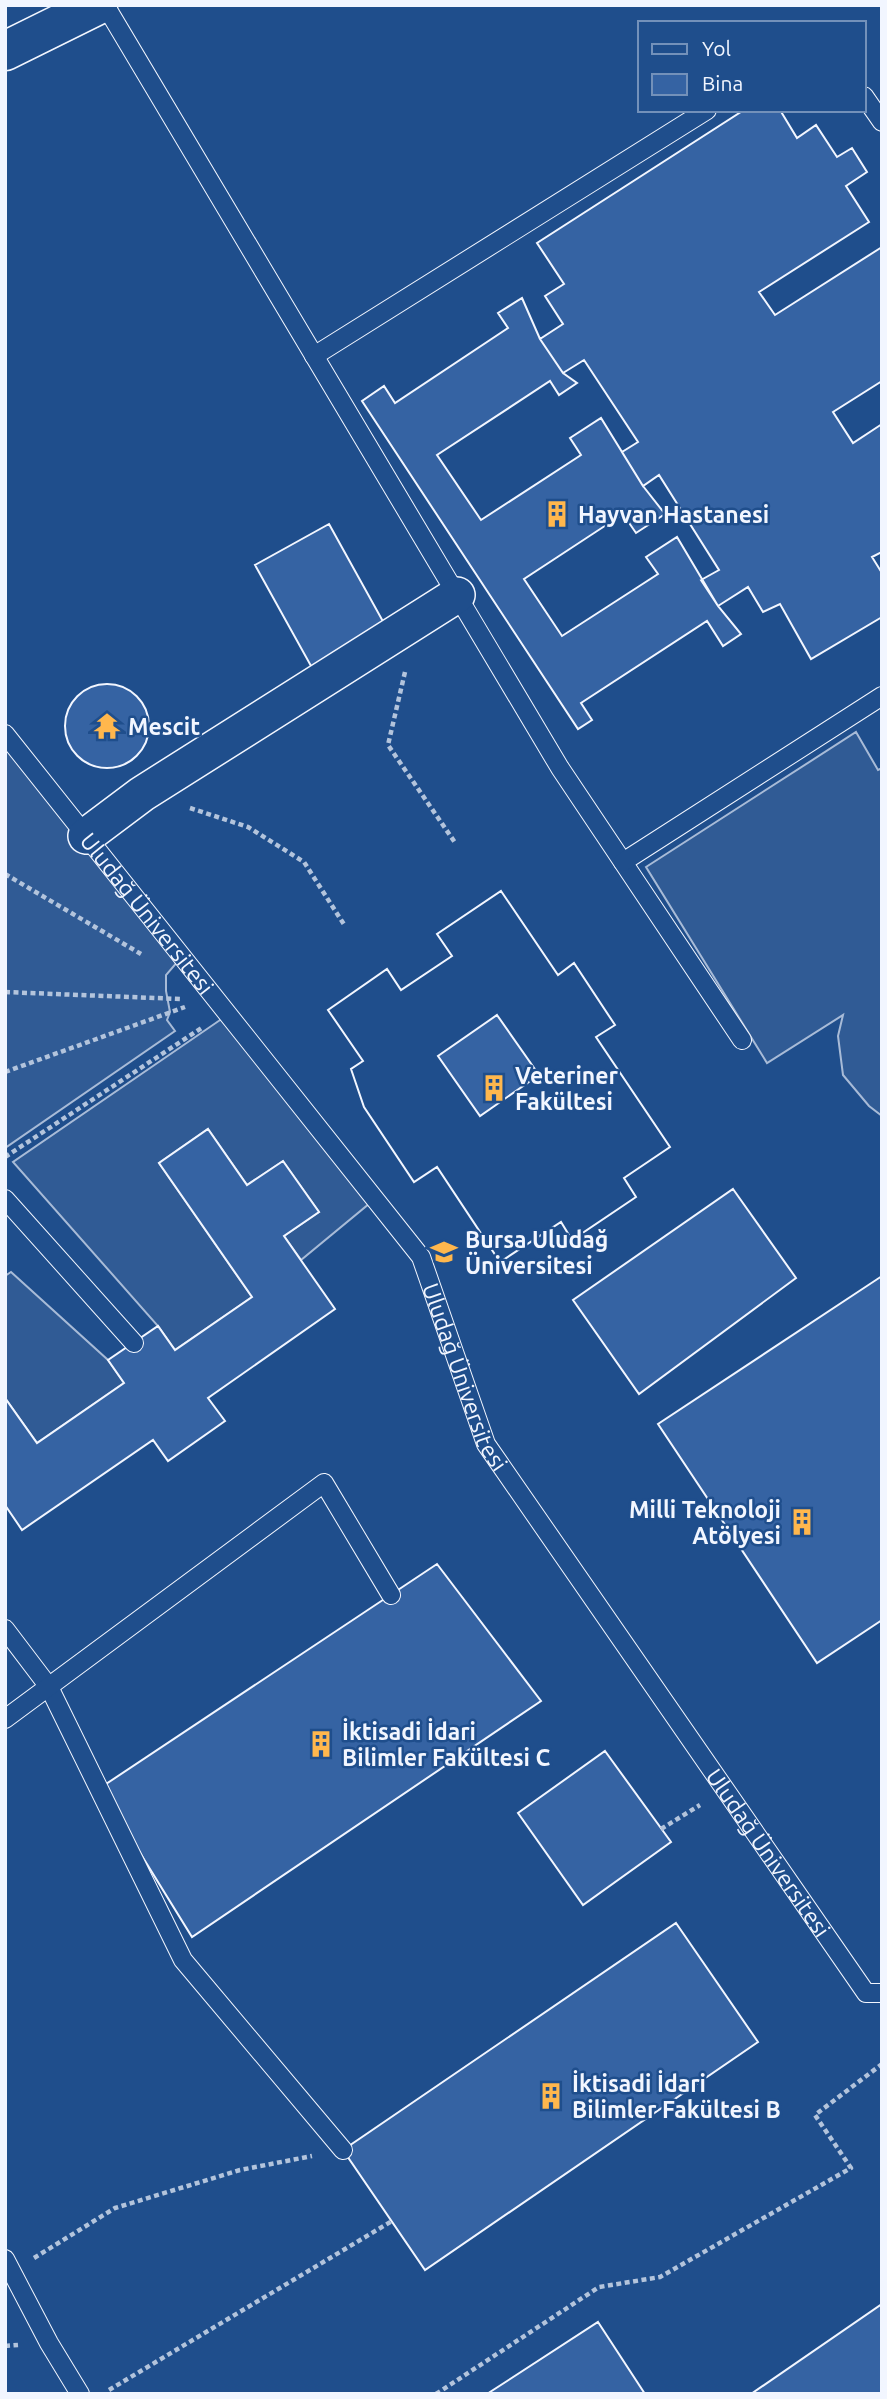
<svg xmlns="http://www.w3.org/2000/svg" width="887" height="2399" font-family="Ubuntu,sans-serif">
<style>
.built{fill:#305b95;stroke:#a8bbd7;stroke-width:2}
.building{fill:#3563a3;stroke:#f2f6ff;stroke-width:2;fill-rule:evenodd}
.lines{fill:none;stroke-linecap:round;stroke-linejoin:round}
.lane-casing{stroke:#f2f6ff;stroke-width:20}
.street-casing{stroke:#f2f6ff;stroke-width:38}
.secondary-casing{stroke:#f2f6ff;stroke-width:41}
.path{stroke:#b3c4dc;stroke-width:4.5;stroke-dasharray:5 3.5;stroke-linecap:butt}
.lane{stroke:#1f4e8c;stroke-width:18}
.street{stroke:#1f4e8c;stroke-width:35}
.secondary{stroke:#1f4e8c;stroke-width:38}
.labels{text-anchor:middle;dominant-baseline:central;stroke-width:5;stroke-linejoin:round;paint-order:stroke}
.poi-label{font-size:23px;font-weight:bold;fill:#f2f6ff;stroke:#1f4e8c;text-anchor:start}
.street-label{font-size:23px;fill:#f2f6ff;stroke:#1f4e8c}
</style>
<rect width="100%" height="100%" fill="#1f4e8c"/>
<path class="built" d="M856,732L878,770L882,768V1116L869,1106L843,1075L838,1036L843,1015L767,1063L646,867Z
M5,747L179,960L166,975V991L170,1012L167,1020L175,1031L5,1148Z
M223,1018L370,1203L301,1260L284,1236L319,1212L283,1161L247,1185L208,1129L159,1163L252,1297L175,1350L158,1326L13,1162Z
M11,1272L108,1360L124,1383L37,1443L5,1398V1276Z"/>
<path class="building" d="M744,110H780L797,138L816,125L837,157L852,148L867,172L846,186L869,222L759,292L775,315L882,247V381L833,412L853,443L882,424V552L872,557L882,573V617L811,659L780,604L763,612L748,587L718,606L701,580L719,570L659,475L643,486L622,452L638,442L584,360L563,373L540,339L563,324L545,296L564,284L537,243Z
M522,298L540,339L563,373L577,383L559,395L550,381L437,455L481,520L581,455L570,438L601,418L643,486L665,514L636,533L623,514L524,579L562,636L658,574L646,557L677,537L718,606L741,634L723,646L707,621L581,703L592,720L578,729L362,401L384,386L395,403L508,328L498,313Z
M329,524L390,634L316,675L255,565Z
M65 726a42 42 0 1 1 84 0a42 42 0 1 1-84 0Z
M501,891L558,975L574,963L615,1025L596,1037L670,1147L624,1178L636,1197L572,1240L561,1222L500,1262L437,1167L414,1182L364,1107L351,1069L363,1061L328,1010L387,969L401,990L452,956L437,934ZM497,1015L539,1075L480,1116L438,1056Z
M501,891L558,975L574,963L615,1025L596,1037L670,1147L624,1178L636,1197L572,1240L561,1222L500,1262L437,1167L414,1182L364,1107L351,1069L363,1061L328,1010L387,969L401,990L452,956L437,934Z
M208,1129L247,1185L283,1161L319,1212L284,1236L335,1309L208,1398L225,1421L168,1461L153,1440L22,1530L5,1505V1398L37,1443L124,1383L108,1360L158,1326L175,1350L252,1297L159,1163Z
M733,1189L796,1278L639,1394L573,1300Z
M882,1276V1620L817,1663L658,1424Z
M437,1564L541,1701L192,1937L100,1788Z
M605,1751L671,1842L583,1905L518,1813Z
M676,1923L758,2042L425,2270L343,2150Z
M882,2304V2394H751Z
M598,2322L645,2394H487Z"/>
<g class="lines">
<defs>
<g id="lane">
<path d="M105,5L560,768L742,1040"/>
<path d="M864,96L882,122"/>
<path d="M314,356L707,110"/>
<path id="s1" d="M5,734L421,1257L486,1444L866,1993H882"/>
<path d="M623,862L882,696"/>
<path d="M5,1199L134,1343"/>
<path d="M5,1629L49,1687L183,1960L343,2150"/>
<path d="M5,1719L324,1483L391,1595"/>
<path d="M5,2259L49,2343L80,2394"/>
</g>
<path id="street" d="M86,836L142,794L457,595"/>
<path id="secondary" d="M5,51L98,5"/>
</defs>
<use href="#lane" class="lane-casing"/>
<use href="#street" class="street-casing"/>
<use href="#secondary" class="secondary-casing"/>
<path class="path" d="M405,672L388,745L456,844
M190,808L248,827L304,862L345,926
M5,874L141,954
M5,992L180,999
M5,1072L185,1007
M5,1157L203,1027
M661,1829L700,1805
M34,2258L115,2208L240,2170L312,2156
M5,2346L18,2345
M109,2390L392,2221
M436,2394L599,2287L660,2277L851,2168L815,2115L882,2064"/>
<use href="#lane" class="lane"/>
<use href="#street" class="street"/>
<use href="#secondary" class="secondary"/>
</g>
<defs>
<symbol id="building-bare" viewBox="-9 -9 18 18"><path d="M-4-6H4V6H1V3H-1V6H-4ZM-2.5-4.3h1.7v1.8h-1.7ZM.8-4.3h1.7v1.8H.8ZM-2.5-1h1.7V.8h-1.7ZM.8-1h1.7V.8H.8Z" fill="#ffb74d" stroke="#1f4e8c" stroke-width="2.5" paint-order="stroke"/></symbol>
<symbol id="temple-bare" viewBox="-9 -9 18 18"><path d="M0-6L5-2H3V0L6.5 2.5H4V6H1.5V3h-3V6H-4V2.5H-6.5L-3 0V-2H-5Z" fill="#ffb74d" stroke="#1f4e8c" stroke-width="2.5" paint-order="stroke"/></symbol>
<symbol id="university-bare" viewBox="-9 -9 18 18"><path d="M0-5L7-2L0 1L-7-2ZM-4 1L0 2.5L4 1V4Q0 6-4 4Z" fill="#ffb74d" stroke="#1f4e8c" stroke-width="2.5" paint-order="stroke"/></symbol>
</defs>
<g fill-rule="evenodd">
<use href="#building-bare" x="538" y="495" width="38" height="38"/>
<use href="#temple-bare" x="88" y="707" width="38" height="38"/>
<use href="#building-bare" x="475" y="1069" width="38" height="38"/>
<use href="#university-bare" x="425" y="1233" width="38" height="38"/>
<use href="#building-bare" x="783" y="1503" width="38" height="38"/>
<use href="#building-bare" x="302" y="1725" width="38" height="38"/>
<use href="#building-bare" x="532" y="2077" width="38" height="38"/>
</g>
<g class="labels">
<g class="poi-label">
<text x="578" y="514">Hayvan Hastanesi</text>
<text x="128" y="726">Mescit</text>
<text x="515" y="1075">Veteriner<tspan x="515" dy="26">Fakültesi</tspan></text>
<text x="465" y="1239">Bursa Uludağ<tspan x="465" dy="26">Üniversitesi</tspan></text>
<text x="781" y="1509" text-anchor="end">Milli Teknoloji<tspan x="781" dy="26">Atölyesi</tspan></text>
<text x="342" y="1731">İktisadi İdari<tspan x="342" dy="26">Bilimler Fakültesi C</tspan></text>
<text x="572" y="2083">İktisadi İdari<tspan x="572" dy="26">Bilimler Fakültesi B</tspan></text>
</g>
<g class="street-label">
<text stroke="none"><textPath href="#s1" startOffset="229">Uludağ Üniversitesi</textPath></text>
<text stroke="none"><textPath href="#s1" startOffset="796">Uludağ Üniversitesi</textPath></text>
<text stroke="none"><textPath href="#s1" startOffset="1363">Uludağ Üniversitesi</textPath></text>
</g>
</g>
<rect width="887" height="2399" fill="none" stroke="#f2f6ff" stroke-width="14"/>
<rect x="638" y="21" width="228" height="91" fill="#1f4e8c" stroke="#7391ba" stroke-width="2"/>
<rect x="652" y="44" width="35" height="10" fill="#1f4e8c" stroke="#7391ba" stroke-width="2"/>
<text x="702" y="56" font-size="21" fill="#f2f6ff">Yol</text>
<rect x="652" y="74" width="35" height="21" fill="#3563a3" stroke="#7391ba" stroke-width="2"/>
<text x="702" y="91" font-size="21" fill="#f2f6ff">Bina</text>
</svg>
